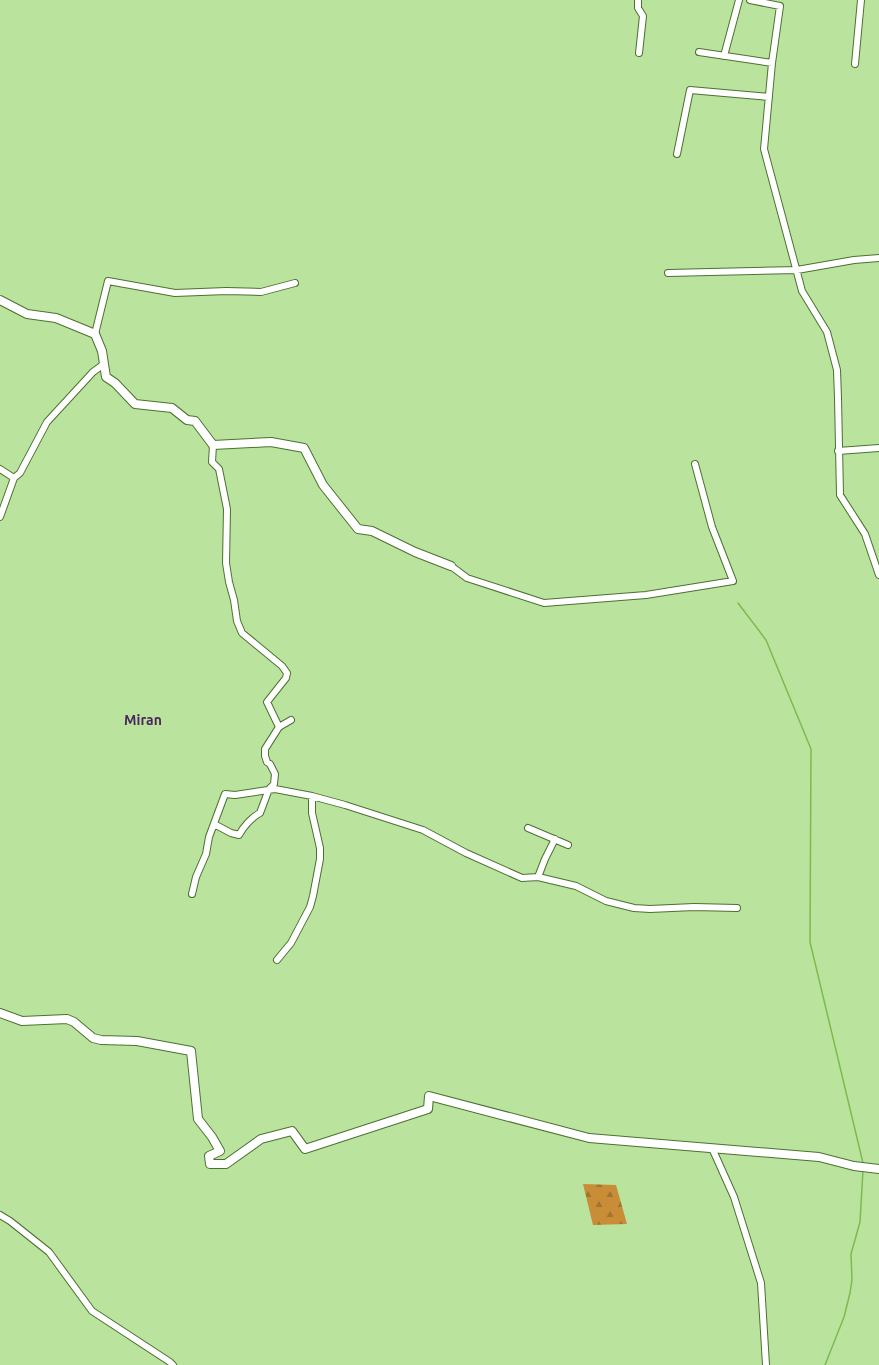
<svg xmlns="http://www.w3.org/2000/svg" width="879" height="1365" font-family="Ubuntu,sans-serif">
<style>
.forest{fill:url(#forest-firs)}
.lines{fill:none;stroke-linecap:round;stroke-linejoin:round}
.stream{stroke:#7eba4e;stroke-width:1.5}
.street-casing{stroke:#4c7130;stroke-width:8}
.secondary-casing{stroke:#4c7130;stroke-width:10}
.street{stroke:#fff;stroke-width:6}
.secondary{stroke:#fff;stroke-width:8}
.labels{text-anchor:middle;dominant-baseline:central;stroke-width:4;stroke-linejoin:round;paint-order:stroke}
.quarter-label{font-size:14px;font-weight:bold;fill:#4a255c;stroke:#bae39e}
</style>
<defs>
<pattern id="forest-firs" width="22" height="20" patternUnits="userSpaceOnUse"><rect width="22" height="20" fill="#c88d36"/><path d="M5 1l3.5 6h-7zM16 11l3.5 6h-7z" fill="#a2742d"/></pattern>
</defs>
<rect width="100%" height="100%" fill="#bae39e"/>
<path class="forest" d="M583,1184L616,1185L627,1224L593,1225Z"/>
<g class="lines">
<path class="stream" d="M738,603L766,640L811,749L810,942L863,1163
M825,1365L844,1317L850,1293L852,1280L851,1254L860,1222L863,1170"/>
<defs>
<path id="street" d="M638,0V8L643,16L639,53
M750,0L780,6L772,63L764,149L802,291L827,332L837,370L838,398L840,495L865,534L879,575
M699,52L772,63
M724,56L739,0
M855,64L861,0
M677,154L690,90L769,97
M668,273L797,270L854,260L879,258
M95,334L108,281L175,293L226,291L261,292L295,283
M213,445L212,462L219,469L227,509L226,563L229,582L234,600L237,621L242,633L282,666L287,673L286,678L267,702L279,727
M838,451L879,448
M0,469L14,478
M0,517L14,478L20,473L47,422L93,372L104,364
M451,566L467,578L544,603L646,595L733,581L712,527L695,464
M214,824L231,833L239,835C243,827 252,817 260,813L269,789L274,784L275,774L270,764L267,762L265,756V749L279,727L291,720
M528,828L568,845
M538,877L545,859L555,839
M192,894L196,877L206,854L209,837L225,794L235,795L275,789L312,796L345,805L423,830L466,853L522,878L538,877L576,886L606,901L634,908L650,909L694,907L737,908
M277,960L291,943L310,907L313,896L320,859V848L312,813V796
M712,1148L734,1197L761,1283L766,1365
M0,1215L10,1221L49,1252L92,1311L170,1362L173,1365"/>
<path id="secondary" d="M0,300L27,314L56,318L95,334L102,351L106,377L115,383L135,404L172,408L187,420L195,421L213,445L271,442L304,448L323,485L358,529L372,531L415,552L451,566
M0,1013L22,1021L67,1019L74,1022L93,1038L101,1040L137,1041L191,1051L198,1119L212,1137L220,1151L209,1156L210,1164H226L261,1139L292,1131L305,1149L428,1109L429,1096L589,1138L819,1157L854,1166L879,1169"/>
</defs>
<use href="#street" class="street-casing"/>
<use href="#secondary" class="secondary-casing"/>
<use href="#street" class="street"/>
<use href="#secondary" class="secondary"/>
</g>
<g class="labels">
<g class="quarter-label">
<text x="143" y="720">Miran</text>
</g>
</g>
</svg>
